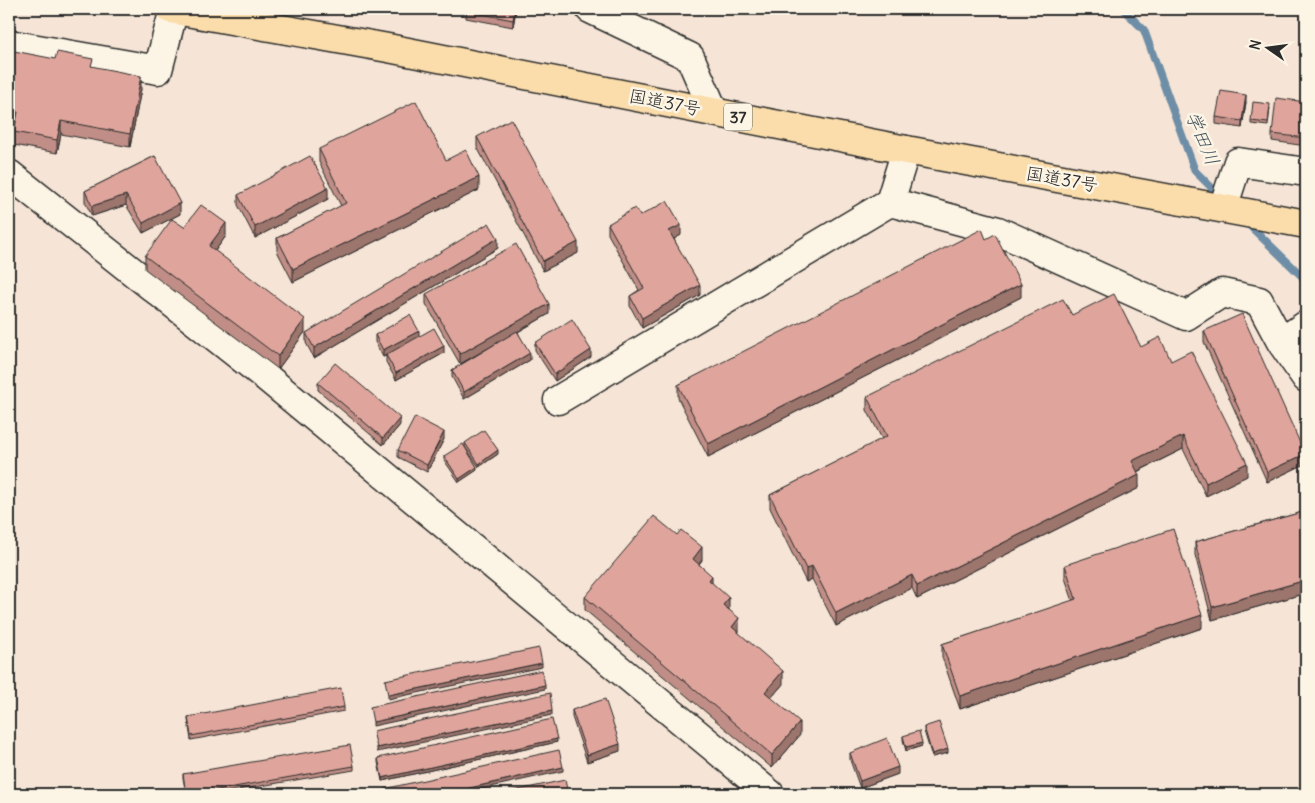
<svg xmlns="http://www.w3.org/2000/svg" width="1315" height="803" font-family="Delius,'Klee One',sans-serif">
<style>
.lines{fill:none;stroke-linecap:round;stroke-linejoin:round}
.stream{stroke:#6e8ea7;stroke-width:8}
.minor-casing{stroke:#2b2b2b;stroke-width:31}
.highway-casing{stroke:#2b2b2b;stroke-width:31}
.minor{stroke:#fcf5e5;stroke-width:28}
.highway{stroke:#fbddab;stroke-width:28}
.wall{fill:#c08e86;stroke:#2b2b2b}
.shaded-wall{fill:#9c746d;stroke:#2b2b2b}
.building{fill:#dfa59c;stroke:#2b2b2b}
.labels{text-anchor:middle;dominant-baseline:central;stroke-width:5;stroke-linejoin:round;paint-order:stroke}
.shield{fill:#fcf5e5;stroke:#6a6863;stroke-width:1}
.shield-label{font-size:16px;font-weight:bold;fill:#2b2b2b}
.street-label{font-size:18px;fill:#2b2b2b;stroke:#fcf5e5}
.water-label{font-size:19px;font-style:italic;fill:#47545f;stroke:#fcf5e5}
</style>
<rect width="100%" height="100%" fill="#f6e5d6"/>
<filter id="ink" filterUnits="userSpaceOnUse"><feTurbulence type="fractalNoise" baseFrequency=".02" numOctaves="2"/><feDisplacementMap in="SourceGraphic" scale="10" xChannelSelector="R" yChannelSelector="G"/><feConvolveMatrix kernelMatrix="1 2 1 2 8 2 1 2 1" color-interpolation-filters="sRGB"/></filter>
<g filter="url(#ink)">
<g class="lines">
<path class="stream" d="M1123,9L1144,30L1195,171L1220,196
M1246,222L1306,280"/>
<defs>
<path id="minor" d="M590,9L690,57L714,112
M9,44L158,70L174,9
M9,174L266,377L770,794
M890,202L998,231L1186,316L1222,293L1259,301L1281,342
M1223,208L1238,162L1306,172
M1306,325L1281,342L1306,378
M558,400L890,202L906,150"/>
<path id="highway" d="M170,9L388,48L906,150L1306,224"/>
</defs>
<use href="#minor" class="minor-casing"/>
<use href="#highway" class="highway-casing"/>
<use href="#minor" class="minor"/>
<use href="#highway" class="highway"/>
</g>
<path class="wall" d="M516,9L513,27L466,18V11Z
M9,52L93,67L141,89L130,147L61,134L57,153L14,145V132L16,125L9,124Z
M1246,102L1242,128L1216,124V117Z
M1306,102V146L1272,141V134Z
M1270,108L1268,126L1251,124V121Z
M477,137L578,253L543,271L477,147Z
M319,149L446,160L479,190L293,282L277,251V238L341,206L319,162Z
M155,156L180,214L143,233L126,205L92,216L85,202V191Z
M238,195L328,199L255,238L238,205Z
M640,216L681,235L674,239L700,295L642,328L630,306V296L639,290L608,234V224Z
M184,227L226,236L215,251L305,332L278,369L145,269V256Z
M986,239L1021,297L708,457L678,398V385Z
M498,248L314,358L306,343V333Z
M426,294L549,314L518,332L530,360L464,399L452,377V370L510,336L460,364L426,304Z
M1072,315L1171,361L1247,476L1206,496L1183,449L1137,472L1139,488L917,599L912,588L836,626L812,579L806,582L770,508V495L882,439L867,410V397Z
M1204,331L1305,464L1267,482L1204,342Z
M375,335L419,337L444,353L396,380L386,362V356L383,357L375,342Z
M535,343L591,357L555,381L535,350Z
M318,383L400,425L383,445L318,390Z
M444,439L427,472L398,457V450Z
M465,443L498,454L479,467L465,447Z
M444,456L477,470L459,482L444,460Z
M1306,511V593L1212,620L1195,555V542Z
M702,560L699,564L712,583L729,610L739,632L738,633L783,684L771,698L800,735L772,768L585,610V597Z
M1065,565L1202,628L960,709L942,657V644L1073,601L1065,578Z
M344,707V711L191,740L188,720V717Z
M572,710L620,751L587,762L572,717Z
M924,727L948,753L932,757L924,731Z
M903,736L922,746L906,751L903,740Z
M557,742L382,781L378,762V758Z
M850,753L898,774L860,788L850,760Z
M354,766V770L214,794H186L183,778V774Z"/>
<path class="shaded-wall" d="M515,9H516L513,27V20Z
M141,76V89L130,147V134Z
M1246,95V102L1242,128V121Z
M61,121V134L57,153V140Z
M479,177V190L293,282V269Z
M328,188V199L255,238V227Z
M126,195V205L92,216V206Z
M180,203V214L143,233V223Z
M226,223V236L209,259V246Z
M681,225V235L669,242V231Z
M498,238V248L314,358V348Z
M578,242V253L543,271V261Z
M1021,284V297L708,457V444Z
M700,285V295L642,328V318Z
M549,304V314L460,364V354Z
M305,319V332L278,369V356Z
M419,331V338L383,357V350Z
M444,346V353L396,380V373Z
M591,350V357L555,381V374Z
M530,353V360L464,399V392Z
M400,418V425L383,445V438Z
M444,432V439L427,472V465Z
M1183,436V449L1132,474V461Z
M498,450V454L479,467V464Z
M1305,454V464L1267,482V472Z
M1247,463V476L1206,496V483Z
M477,467V470L459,482V479Z
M1139,475V488L917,599V586Z
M702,547V560L693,572V559Z
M812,566V579L806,582V569Z
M912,575V588L836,626V613Z
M712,576V589L709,580Z
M1306,580V593L1212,620V607Z
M729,598V611L723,605Z
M1202,615V628L960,709V696Z
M739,618V632L732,640V627Z
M542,663V667L388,699V695Z
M783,671V684L765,705V692Z
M545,685V689L373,726V722Z
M552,711V715L377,752V748Z
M800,722V735L772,768V755Z
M557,739V742L382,781V778Z
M922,743V746L906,751V747Z
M620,744V751L587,762V755Z
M948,749V753L932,757V754Z
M563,767V771L459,794H443Z
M898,767V774L860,788V781Z"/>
<path class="building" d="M467,9H515L513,20L466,11Z
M9,50L55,59L57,52L93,59L91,66L141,76L130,134L61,121L57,140L14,132L18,112L9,111Z
M1221,91L1246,95L1242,121L1216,117Z
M1276,98L1306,102V138L1272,134Z
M416,101L446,160L466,150L479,177L293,269L277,238L346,203L319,149Z
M1253,102L1270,104L1268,123L1251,121Z
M511,119L578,242L543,261L477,137Z
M155,156L180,203L143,223L126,195L92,206L85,191Z
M310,156L328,188L255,227L238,195Z
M667,201L681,225L669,231L700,285L642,318L630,296L644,288L608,224L635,208L640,216Z
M201,205L226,223L209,246L305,319L278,356L145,256L172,219L184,227Z
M489,223L498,238L314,348L306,333Z
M982,229L986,239L995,234L1021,284L708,444L678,385Z
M516,244L549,304L460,354L426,294Z
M1114,294L1141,347L1160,337L1171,361L1191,351L1247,463L1206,483L1183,436L1132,461L1139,475L917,586L912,575L836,613L812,566L806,569L770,495L887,436L867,397L1063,299L1072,315Z
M1242,314L1305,454L1267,472L1204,331Z
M410,315L419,331L383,350L375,335Z
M572,319L591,350L555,374L535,343Z
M434,328L444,346L396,373L386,355Z
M517,331L530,353L464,392L452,370Z
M335,363L400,418L383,438L318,383Z
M415,417L444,432L427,465L398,450Z
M484,430L498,450L479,464L465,443Z
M463,444L477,467L459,479L444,456Z
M1306,511V580L1212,607L1195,542Z
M654,516L677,535L681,530L702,547L693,559L712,576L709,580L729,598L723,605L739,618L732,627L783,671L765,692L800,722L772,755L585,597Z
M1173,529L1202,615L960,696L942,644L1076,599L1065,565Z
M539,648L542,663L388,695L385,680Z
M542,670L545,685L373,722L370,707Z
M341,688L344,707L191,736L188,717Z
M550,693L552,711L377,748L373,731Z
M605,699L620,744L587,755L572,710Z
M552,719L557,739L382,778L378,758Z
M939,722L948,749L932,754L924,727Z
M919,731L922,743L906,747L903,736Z
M887,738L898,767L860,781L850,753Z
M350,745L354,766L194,794H186L183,774Z
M559,750L563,767L443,794H385L384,789Z
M565,780L568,794H499Z"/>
</g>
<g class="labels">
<rect class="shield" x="724" y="103.5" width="28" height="27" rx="4"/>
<g class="shield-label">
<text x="738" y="117">37</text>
</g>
<g class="street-label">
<text transform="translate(665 102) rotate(11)">国道37号</text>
<text transform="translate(1062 179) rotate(10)">国道37号</text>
</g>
<g class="water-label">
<text transform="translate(1203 138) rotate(67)">学田川</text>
</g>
</g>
<rect width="1315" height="803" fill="none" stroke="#fcf5e5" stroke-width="30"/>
<rect x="15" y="15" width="1285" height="773" fill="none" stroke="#2b2b2b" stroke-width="2" filter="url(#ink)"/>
<g transform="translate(1268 48) rotate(284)" stroke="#fcf5e5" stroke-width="4" paint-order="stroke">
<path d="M0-4L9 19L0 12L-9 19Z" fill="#2b2b2b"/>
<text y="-8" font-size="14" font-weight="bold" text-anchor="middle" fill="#2b2b2b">N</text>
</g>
</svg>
